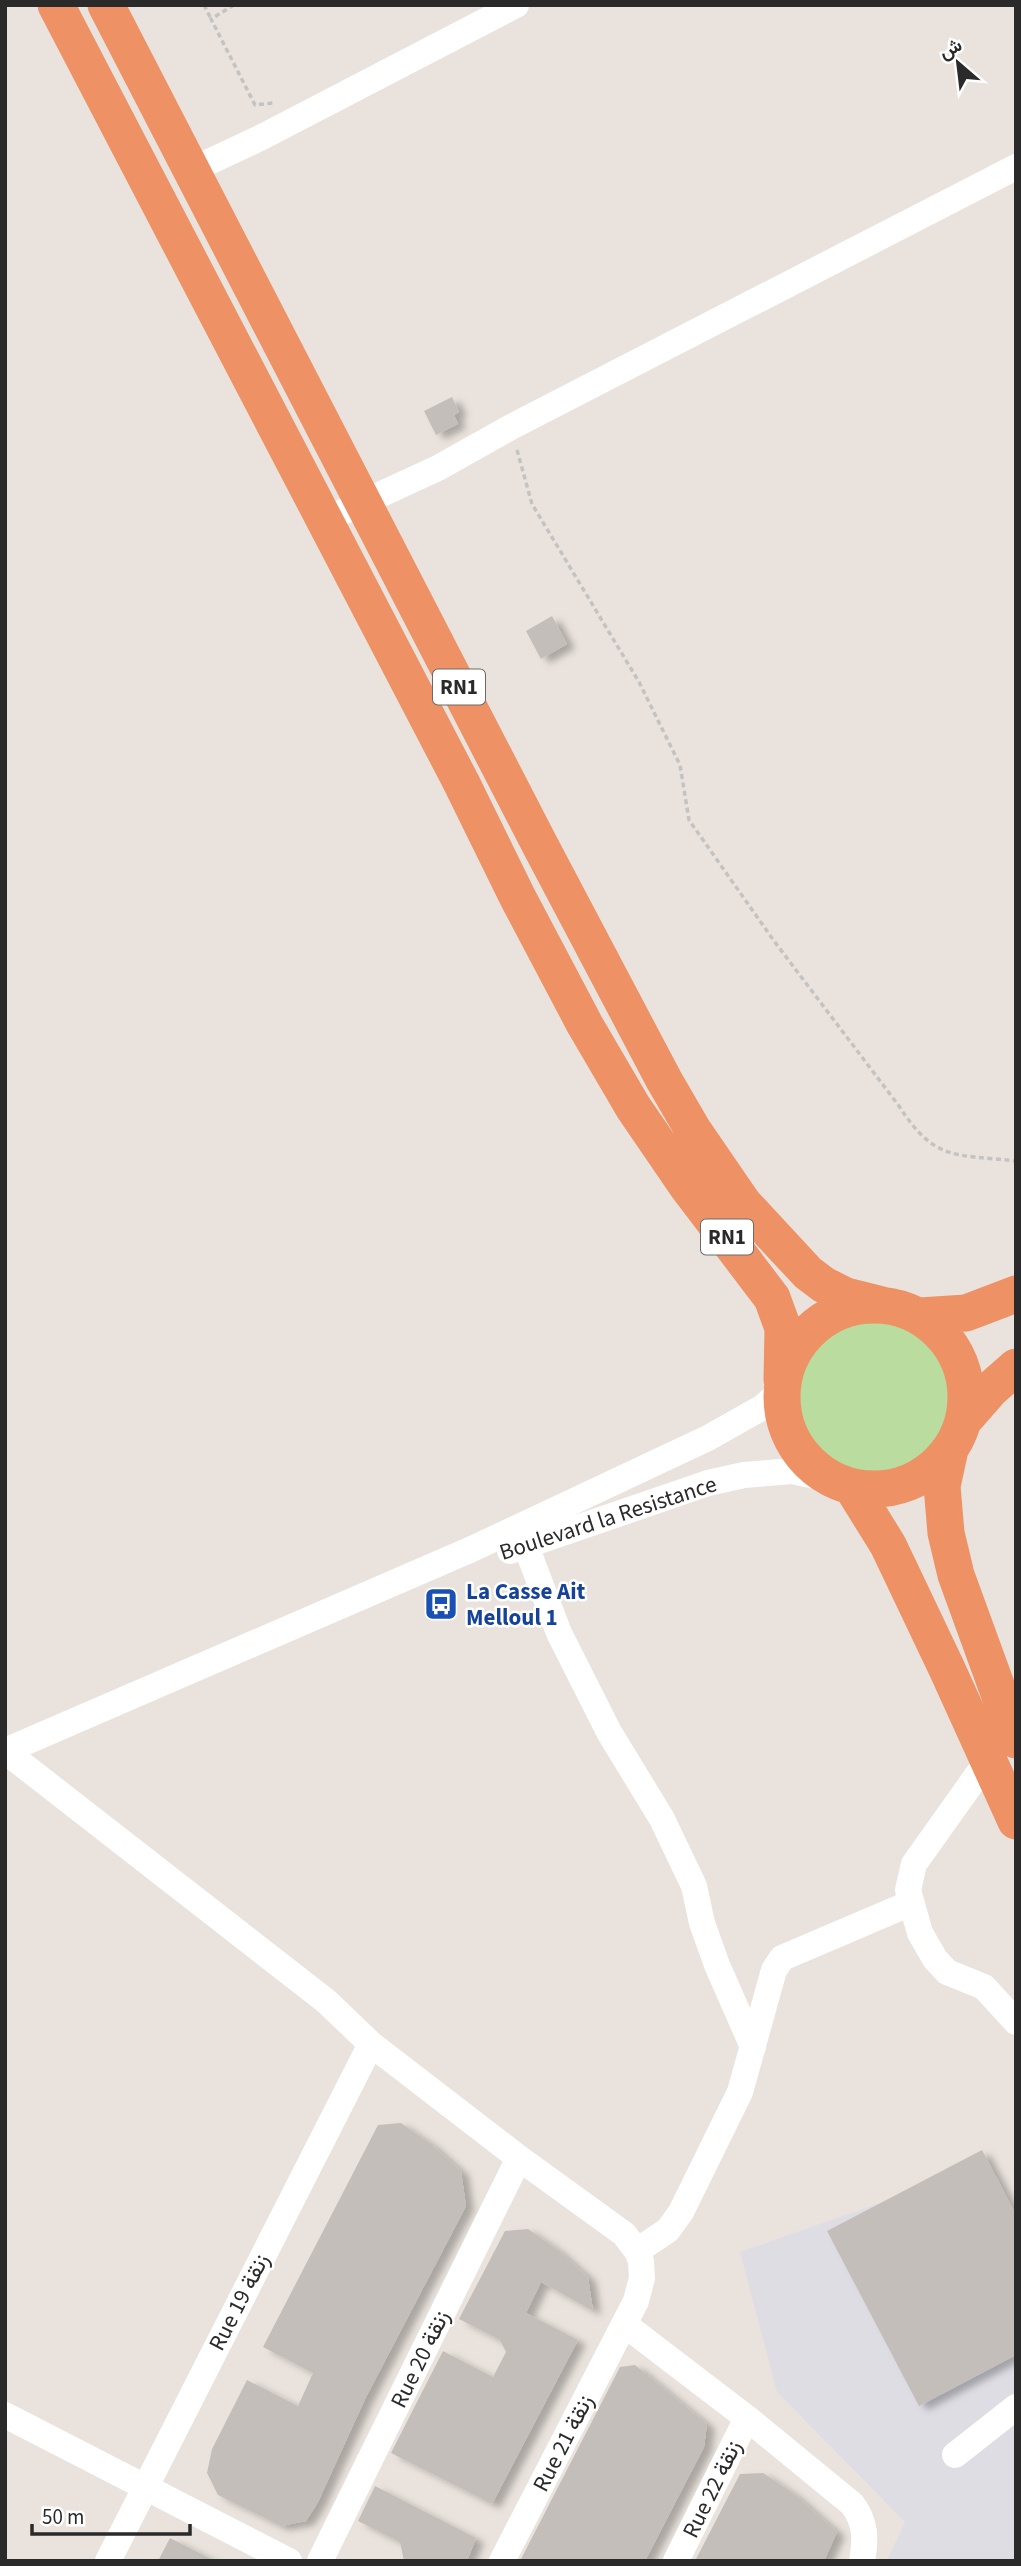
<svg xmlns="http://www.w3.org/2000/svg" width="1021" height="2566" font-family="'Source Sans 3',Vazirmatn,sans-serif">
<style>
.industrial{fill:#dedde4}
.green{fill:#badc9f}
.building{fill:#c3beb9;filter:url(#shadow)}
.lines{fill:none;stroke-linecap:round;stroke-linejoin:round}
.path{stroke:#c3c3c3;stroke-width:3.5;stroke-dasharray:5 3.5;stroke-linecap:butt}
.minor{stroke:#fff;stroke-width:26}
.highway{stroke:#ee9165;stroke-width:37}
.labels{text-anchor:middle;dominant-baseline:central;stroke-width:5;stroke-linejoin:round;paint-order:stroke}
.shield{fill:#fff;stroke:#6a6a6a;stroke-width:2}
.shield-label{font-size:21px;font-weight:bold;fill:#2a2a2a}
.street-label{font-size:23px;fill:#2a2a2a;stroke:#fff}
.transit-label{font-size:23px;font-weight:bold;fill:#164399;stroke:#fff;text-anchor:start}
</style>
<defs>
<filter id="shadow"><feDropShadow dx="8" dy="4.5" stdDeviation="3.5" flood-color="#0004"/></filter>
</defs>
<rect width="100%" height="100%" fill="#eae3dd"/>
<path class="industrial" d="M975,2170L1016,2239V2561H887L905,2522L777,2392L740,2252Z"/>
<path class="green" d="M793 1397a81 81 0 1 1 162 0a81 81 0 1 1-162 0Z"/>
<path class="building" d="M452,397L459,412L454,415L458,424L436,435L424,411Z
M552,616L567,644L541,659L526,631Z
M401,2123L431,2144L461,2171L466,2206L365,2399L318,2502L306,2521L281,2526L218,2495L207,2473L212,2449L247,2380L298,2406L313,2373L263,2347L378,2125Z
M982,2150L1016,2215V2355L919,2406L827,2231Z
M528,2229L558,2250L588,2277L593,2311L541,2282L526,2313L578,2340L492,2504L391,2453L443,2351L493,2377L506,2352L500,2340L459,2319L505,2231Z
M635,2365L707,2424L704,2447L645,2561H520L620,2367Z
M763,2473L793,2493L837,2532L824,2561H695L740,2474Z
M375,2486L476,2538L467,2561H404L400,2542L358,2521Z
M170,2538L215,2561H158Z"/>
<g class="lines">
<path class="path" d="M204,5L211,19
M234,5L211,19L255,105L273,103
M517,450L532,504L639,682L680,765L689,820L774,941L899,1106C935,1162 955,1154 1016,1161"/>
<path class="minor" d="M192,170L262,137L516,5
M325,520L438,468L511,427L1016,167
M526,1546L559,1633L609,1732L662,1819L694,1886L702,1923L717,1965L753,2047
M510,1551L708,1483L744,1475L792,1471L834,1480
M5,1751L326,2001L371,2044L519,2158L624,2234L637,2251L641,2261L642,2278L636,2301L502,2561
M5,1751L472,1549L708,1438L763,1407L781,1391
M988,1760L914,1864L908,1890L920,1933L935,1959L947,1972L984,1987L1016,2022
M637,2251L668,2230L681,2212L740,2092L774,1970L782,1958L911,1903
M624,2324L747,2418L852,2504C866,2522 866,2539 862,2561
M5,2415L289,2561
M955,2455L1016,2407
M108,2561L371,2044
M320,2561L519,2158
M676,2561L747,2418"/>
<path class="highway" d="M56,5L461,782L518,898L585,1025L633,1107L687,1186L772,1298L783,1328L782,1380
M106,5L540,845L664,1080L693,1130L743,1203L808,1273L824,1285L846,1296L882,1305
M782 1397a92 92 0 1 1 184 0a92 92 0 1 1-184 0Z
M920,1316L966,1313L1016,1294
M963,1421L991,1389L1016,1367
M950,1449L942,1486L946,1533L956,1575L1016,1740
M852,1487L888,1545L947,1669L1016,1821"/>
</g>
<defs>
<symbol id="bus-square" viewBox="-11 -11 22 22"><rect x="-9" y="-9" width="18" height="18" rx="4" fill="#1a4fb4" stroke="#fff"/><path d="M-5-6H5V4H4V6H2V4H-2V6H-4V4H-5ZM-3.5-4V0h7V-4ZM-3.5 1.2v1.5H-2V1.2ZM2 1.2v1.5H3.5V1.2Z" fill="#fff"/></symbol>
</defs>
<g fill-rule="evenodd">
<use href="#bus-square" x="422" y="1585" width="38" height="38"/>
</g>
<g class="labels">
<g class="shield">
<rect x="433" y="669.5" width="52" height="35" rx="5"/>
<rect x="701" y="1219.5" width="52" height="35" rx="5"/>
</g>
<g class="shield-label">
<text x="459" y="687">RN1</text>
<text x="727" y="1237">RN1</text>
</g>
<g class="street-label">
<text transform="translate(608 1518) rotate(-18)">Boulevard la Resistance</text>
<text transform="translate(239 2302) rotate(-63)">Rue 19 زنقة</text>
<text transform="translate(420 2359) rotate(-64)">Rue 20 زنقة</text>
<text transform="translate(563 2443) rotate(-63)">Rue 21 زنقة</text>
<text transform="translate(712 2489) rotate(-64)">Rue 22 زنقة</text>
</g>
<g class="transit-label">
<text x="466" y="1591">La Casse Ait<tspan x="466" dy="26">Melloul 1</tspan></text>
</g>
</g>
<rect width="1021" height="2566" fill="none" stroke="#2a2a2a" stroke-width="14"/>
<g transform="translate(958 63) rotate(332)" stroke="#ffffff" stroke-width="5" paint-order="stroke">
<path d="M0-5L12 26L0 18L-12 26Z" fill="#2a2a2a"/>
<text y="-10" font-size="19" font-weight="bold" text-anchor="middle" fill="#2a2a2a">ش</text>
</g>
<path d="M32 2524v10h158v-10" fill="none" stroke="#2a2a2a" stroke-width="3.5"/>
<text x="42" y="2524" font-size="21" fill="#2a2a2a" stroke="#ffffff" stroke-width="5" paint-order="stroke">50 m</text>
</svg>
